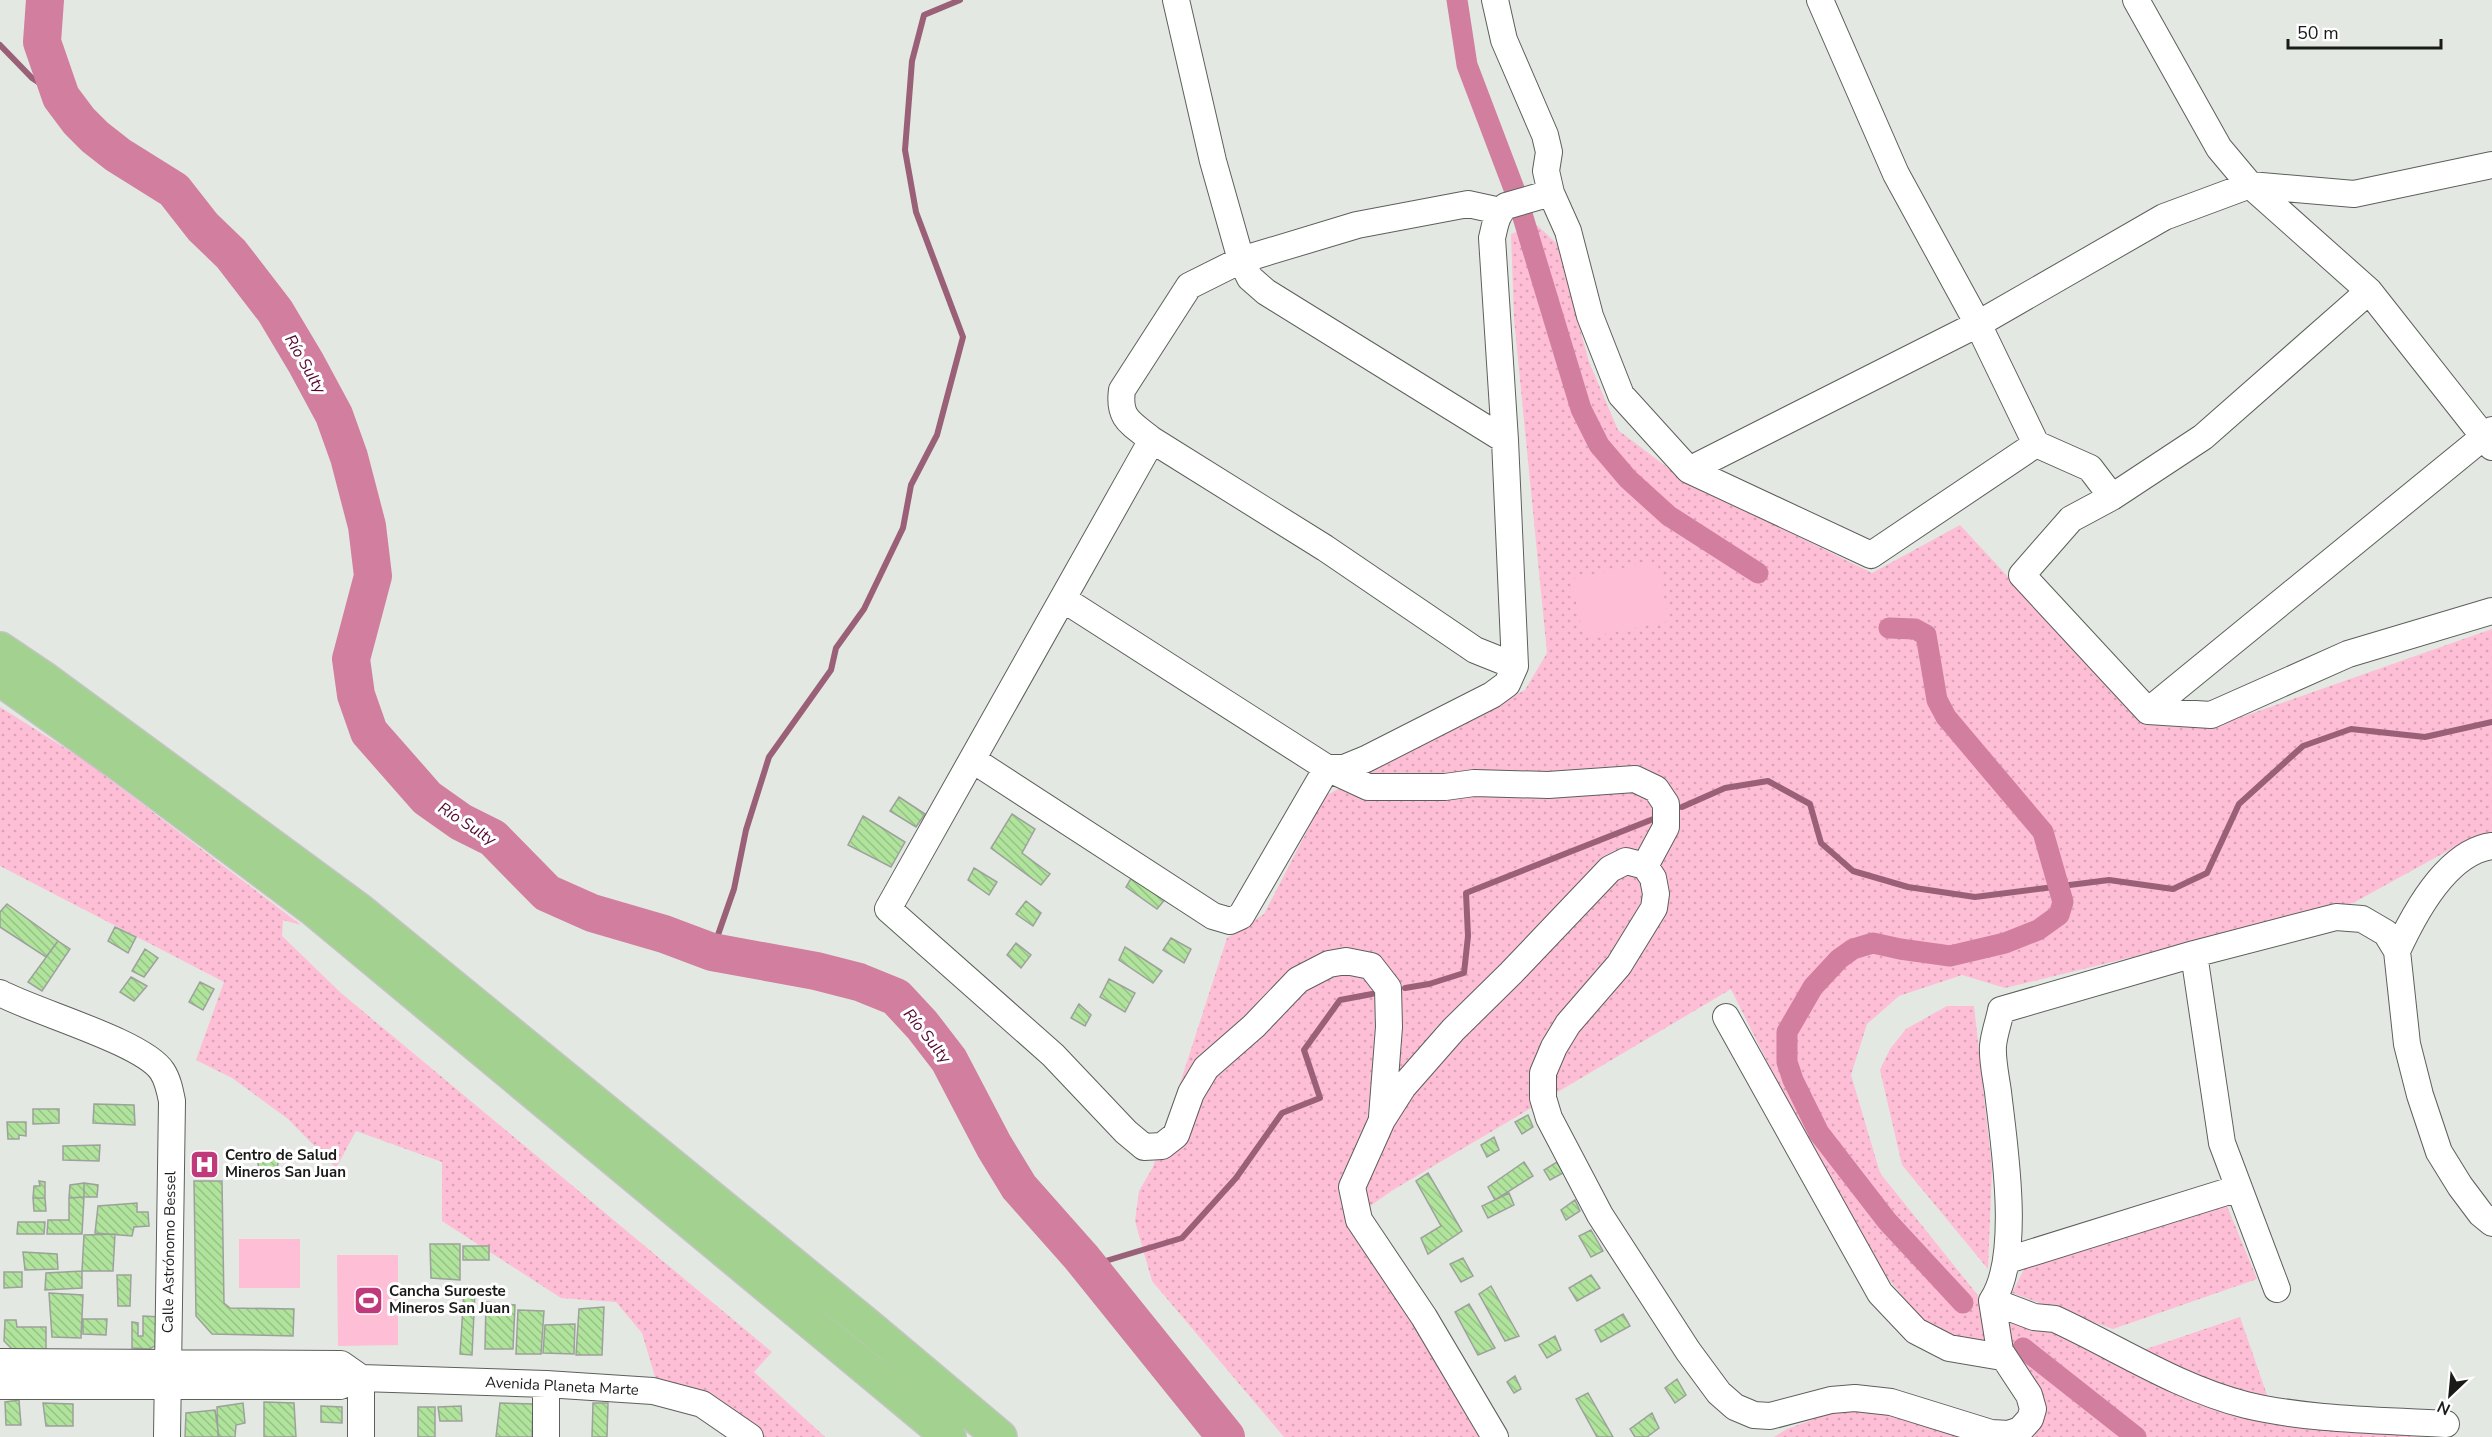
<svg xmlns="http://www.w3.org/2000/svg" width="2492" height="1437" font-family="'Nunito Sans',sans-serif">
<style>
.grass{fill:url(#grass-dots)}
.park{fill:#febed6}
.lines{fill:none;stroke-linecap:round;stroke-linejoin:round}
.stream{stroke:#9a6077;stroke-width:6}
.canal{stroke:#d17e9f;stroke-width:21}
.river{stroke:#d17e9f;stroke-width:38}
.building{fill:url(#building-back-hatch);stroke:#9da19b;stroke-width:1.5}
.minor-casing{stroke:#5c605b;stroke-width:28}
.highway-casing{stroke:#c3c4c3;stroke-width:36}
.minor{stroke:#fff;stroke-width:26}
.highway{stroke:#a2d190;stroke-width:33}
.labels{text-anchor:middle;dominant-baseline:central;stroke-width:6;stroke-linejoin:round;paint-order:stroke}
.poi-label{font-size:15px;font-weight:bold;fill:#1a1b19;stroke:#fff;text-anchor:start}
.street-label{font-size:15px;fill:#1a1b19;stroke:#fff}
.water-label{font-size:16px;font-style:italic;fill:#52062f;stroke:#fff}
</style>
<defs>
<pattern id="grass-dots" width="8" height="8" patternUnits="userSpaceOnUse" patternTransform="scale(1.5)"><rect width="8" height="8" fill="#febed6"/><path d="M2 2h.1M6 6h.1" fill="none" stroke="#d9a3b7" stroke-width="1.8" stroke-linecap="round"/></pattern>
<pattern id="building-back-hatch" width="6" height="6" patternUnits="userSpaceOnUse" patternTransform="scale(1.5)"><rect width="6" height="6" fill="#b0e39c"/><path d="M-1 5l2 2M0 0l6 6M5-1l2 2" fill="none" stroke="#97c286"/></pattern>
</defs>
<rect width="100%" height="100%" fill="#e4e8e2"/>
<path class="grass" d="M1537,225L1557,244L1589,362L1618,430L1684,480L1872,573L1960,525L2142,722L2219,725L2492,629V836L2473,837L2353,903L2005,988L1962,975L1899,996L1867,1024L1851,1075L1880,1173L1980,1298L1990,1339L1964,1345L1920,1318L1876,1263L1793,1114L1731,989L1393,1190L1347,1222L1484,1437H1284L1152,1281L1135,1221L1139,1191L1153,1167L1227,938L1264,914L1325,796L1525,690L1547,653L1514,319L1511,234Z
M0,707L87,762L301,925L283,920L282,936L341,993L772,1352L754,1372L825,1437H763L725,1409L656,1380L642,1333L616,1302L561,1298L442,1221V1162L356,1131L336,1168L288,1119L232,1078L196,1060L224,982L0,866Z
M1947,1006H1974L1992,1169L1988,1269L1902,1165L1880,1070L1890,1049L1906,1029Z
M2227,1206L2257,1279L2113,1329L2012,1293L2027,1263Z
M2001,1317L2057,1331L2185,1398L2287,1425L2422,1437H2024L2016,1356Z
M2240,1317L2268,1398L2203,1378L2143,1350Z
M1878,1408L1960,1437H1774L1787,1429L1839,1410Z"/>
<path class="park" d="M1657,561L1669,621L1584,638L1571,579Z
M239,1239H300V1288H239Z
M337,1255H398V1345L338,1346Z"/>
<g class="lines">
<path class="stream" d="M0,45L32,78L61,97
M1682,807L1725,788L1768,781L1810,804L1821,843L1853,871L1908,887L1975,897L2109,880L2173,889L2207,873L2239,804L2303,746L2351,729L2425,737L2492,722
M712,952L734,889L746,830L769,757L831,670L836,648L864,609L903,528L911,485L937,435L963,337L916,212L905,150L912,61L924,15L960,0
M1405,988L1429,984L1464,973L1468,936L1466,893L1661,816
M1089,1266L1182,1238L1236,1178L1282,1113L1320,1098L1304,1050L1340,1000L1372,994"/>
<path class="canal" d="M1457,0L1467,65L1516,194L1581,409L1599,445L1628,479L1669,516L1758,573
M1889,628L1915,629L1926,635L1937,700L1946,717L2043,832L2063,902L2059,915L2038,930L2005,943L1950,956L1900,949L1873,943L1853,949L1839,959L1813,987L1787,1032V1062L1793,1080L1819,1133L1887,1221L1963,1303
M2023,1348L2136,1437"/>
<path class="river" d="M45,0L42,42L61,97L79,121L95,137L118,155L174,190L203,227L231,254L275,311L306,363L334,415L349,457L367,526L373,576L351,659L356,695L369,732L427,798L461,822L493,838L547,893L592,913L664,934L712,952L816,971L859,982L896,997L922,1025L949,1060L994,1146L1019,1187L1081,1257L1226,1437"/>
</g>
<path class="building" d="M899,797L925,814L916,827L890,811Z
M1012,814L1035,829L1022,853L1050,874L1041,885L991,848Z
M863,816L905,842L891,867L848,845Z
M974,868L997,882L989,895L968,880Z
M1133,875L1167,897L1157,909L1126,887Z
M1026,901L1041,913L1033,926L1016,914Z
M7,904L58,941L46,957L0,927V912Z
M115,927L136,937L128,953L108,941Z
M1171,938L1191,949L1184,963L1163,950Z
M58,941L70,949L42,991L28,982Z
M1016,943L1031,955L1021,968L1007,955Z
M1125,947L1162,971L1153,983L1119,960Z
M145,949L158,958L144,977L132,971Z
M131,977L147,986L134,1001L120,992Z
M1109,979L1135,993L1125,1012L1100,997Z
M200,982L214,989L203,1010L189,1002Z
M1079,1004L1091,1015L1085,1026L1071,1018Z
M94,1104L134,1105L135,1125L93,1123Z
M33,1109H59V1123L33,1124Z
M1528,1115L1533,1127L1522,1134L1515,1122Z
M7,1122H26V1136L19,1135V1139H8Z
M1494,1137L1499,1150L1487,1157L1481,1145Z
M100,1145L99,1161L63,1160V1146Z
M258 1163a10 10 0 1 1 20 0a10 10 0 1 1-20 0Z
M1524,1162L1533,1176L1495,1200L1488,1187Z
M1557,1162L1563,1173L1550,1180L1544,1170Z
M1428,1173L1462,1231L1428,1254L1421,1238L1441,1226L1416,1181Z
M39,1181L45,1182V1198H33L34,1186H40Z
M194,1181H222L224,1303L230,1308L294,1309L293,1336L212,1334L196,1316Z
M84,1183L98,1185L97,1197H84Z
M84,1183V1197L69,1198L70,1185Z
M1509,1193L1514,1205L1488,1218L1482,1206Z
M84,1197L82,1234H47L48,1220H69V1198Z
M33,1198H45L46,1211H34Z
M1575,1200L1580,1211L1566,1220L1561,1210Z
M137,1203V1212H148L149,1226L134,1227L132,1236L95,1233L98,1206Z
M18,1222H45L44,1234H17Z
M1591,1230L1603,1251L1591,1257L1579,1236Z
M115,1234L113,1271H82L84,1235Z
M430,1244H460V1280L431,1278Z
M463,1246H489V1260H463Z
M23,1252L57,1254L58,1269L25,1270Z
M1463,1258L1473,1276L1461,1282L1450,1264Z
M82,1271V1288L45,1290L46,1273Z
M4,1272H22V1287L4,1288Z
M117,1275H131L130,1306H118Z
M1591,1275L1600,1288L1577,1301L1569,1288Z
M1491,1286L1519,1336L1505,1341L1479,1294Z
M464,1291L475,1292L472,1355L460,1354Z
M49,1293L83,1295L81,1338L52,1337Z
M486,1302L515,1305L513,1349H485Z
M1469,1304L1495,1348L1478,1355L1455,1312Z
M604,1307L602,1355H576L579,1309Z
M518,1310L544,1311L541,1354H516Z
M1623,1314L1630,1326L1601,1342L1595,1330Z
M143,1316L160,1317L157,1345L149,1349L132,1348V1322L138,1323V1336H143Z
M83,1319H107L106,1335L83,1334Z
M5,1320H16L17,1327H46V1350H13L4,1341Z
M575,1324L574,1354L543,1353L545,1325Z
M1555,1336L1561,1350L1547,1358L1539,1345Z
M1515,1376L1521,1389L1514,1393L1507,1382Z
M1677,1379L1686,1395L1675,1403L1665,1388Z
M1588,1393L1613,1437H1597L1576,1399Z
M19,1400L21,1425H6L5,1402Z
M264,1402L294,1403L296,1437H264Z
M43,1403L73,1404V1426H46Z
M243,1403L245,1423L236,1425L235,1437H218L217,1407Z
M500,1403L533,1404L532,1437H496Z
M593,1403H608L607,1437H592Z
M321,1406L342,1407V1423L321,1422Z
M461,1406L462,1421H440L438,1407Z
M418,1407H435V1437H418Z
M215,1410L219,1437H185L186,1413Z
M1652,1413L1659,1428L1647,1437H1635L1630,1429Z"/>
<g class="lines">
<defs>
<path id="minor" d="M1176,0L1213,161L1241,260L1250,278L1266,292L1505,440
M1495,0L1504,40L1545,135L1549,152L1546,171L1551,193L1568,231L1590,316L1621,395L1689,470L1871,555L2036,444L2090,468L2112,497L2071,519L2022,575L2148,711L2211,715L2348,654L2492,611
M1820,0L1896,174L1978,324L2036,444
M2136,0L2219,148L2250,185L2369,291L2492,447
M1500,211L1468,204L1357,225L1241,260L1189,286L1122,390C1118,419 1131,423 1152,440L1325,548L1475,650L1515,666
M1152,440L888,909L1053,1055L1126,1132L1144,1147L1162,1146L1176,1135L1191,1093L1206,1068L1254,1026L1298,980L1329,964L1346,961L1371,966L1388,988L1389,1027L1382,1117
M1689,470L1978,324L2164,217L2250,185L2354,194L2492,165
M2112,497L2203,437L2369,291
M1063,599L1327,768L1368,787H1445L1474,783L1548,785L1635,779L1656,789L1666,804V827L1645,866
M2148,711L2492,430
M973,760L1213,916L1230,921L1241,916L1327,768
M1327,768H1344L1366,759L1492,695L1507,684L1515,666L1505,440L1492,238C1495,226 1496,214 1506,206L1551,193
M2397,951C2414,914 2447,852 2492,846
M2194,954L2222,1143L2277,1289
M0,993C35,1012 143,1042 162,1071C168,1080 170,1091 172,1101L167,1437
M1726,1017L1880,1293L1916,1331L1949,1348L2002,1357
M2008,1260L2239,1188
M1992,1301L2034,1317L2055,1319C2118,1348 2178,1388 2246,1405C2309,1420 2381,1420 2446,1424
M0,1362L341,1364L361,1378
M546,1384V1437
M0,1386H340L361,1378L546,1384L653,1391L702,1404L750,1437
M361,1437V1378
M1495,1437L1424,1317L1359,1220L1352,1187L1382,1120L1403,1087L1453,1030L1511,973L1610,869L1626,861L1645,866L1653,878L1656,894L1654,908L1619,965L1568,1024L1554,1047L1543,1073V1098L1549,1118L1600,1215L1688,1351L1719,1393L1735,1407L1754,1415L1770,1416L1831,1400L1855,1398L1891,1402L1991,1433L2009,1434L2020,1430L2030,1419L2033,1409L2029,1395L2000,1351L1992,1301C2022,1256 2004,1145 1998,1092C1996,1077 1992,1060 1993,1046C1994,1034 1999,1021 2001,1010L2194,954L2336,917L2362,919L2386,933L2397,951L2407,1044L2420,1095L2439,1152L2460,1186L2481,1214L2492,1223"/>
<path id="highway" d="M0,649L46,680L359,910L868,1326L1000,1437
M0,679L125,768L312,908L949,1437"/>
</defs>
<use href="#minor" class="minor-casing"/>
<use href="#highway" class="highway-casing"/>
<use href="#minor" class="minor"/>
<use href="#highway" class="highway"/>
</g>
<defs>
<symbol id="hospital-square" viewBox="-11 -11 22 22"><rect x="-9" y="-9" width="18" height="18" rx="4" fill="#c03a7b" stroke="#fff"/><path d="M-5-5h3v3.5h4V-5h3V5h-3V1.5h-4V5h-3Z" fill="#fff"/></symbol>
<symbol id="stadium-square" viewBox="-11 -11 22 22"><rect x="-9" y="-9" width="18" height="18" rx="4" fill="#c03a7b" stroke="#fff"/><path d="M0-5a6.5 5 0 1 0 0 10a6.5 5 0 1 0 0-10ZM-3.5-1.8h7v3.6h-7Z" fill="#fff"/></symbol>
</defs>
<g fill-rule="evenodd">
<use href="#hospital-square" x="188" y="1148" width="33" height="33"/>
<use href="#stadium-square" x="352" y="1284" width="33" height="33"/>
</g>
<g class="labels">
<g class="poi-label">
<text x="225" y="1155">Centro de Salud<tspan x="225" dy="17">Mineros San Juan</tspan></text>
<text x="389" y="1291">Cancha Suroeste<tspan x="389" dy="17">Mineros San Juan</tspan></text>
</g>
<g class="street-label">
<text transform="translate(169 1252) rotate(-89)">Calle Astrónomo Bessel</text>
<text transform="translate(562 1386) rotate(3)">Avenida Planeta Marte</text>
</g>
<g class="water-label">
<text transform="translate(305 364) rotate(60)">Río Sulty</text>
<text transform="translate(467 824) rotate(33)">Río Sulty</text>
<text transform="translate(927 1036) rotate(51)">Río Sulty</text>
</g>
</g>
<g transform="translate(2450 1395) rotate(206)" stroke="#ffffff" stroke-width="4.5" paint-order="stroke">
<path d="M0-4.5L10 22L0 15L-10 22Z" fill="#1a1b19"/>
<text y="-9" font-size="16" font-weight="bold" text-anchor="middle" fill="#1a1b19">N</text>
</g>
<path d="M2288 39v9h153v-9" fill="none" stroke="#1a1b19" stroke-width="3"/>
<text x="2297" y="39" font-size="18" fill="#1a1b19" stroke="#ffffff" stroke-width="4.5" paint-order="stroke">50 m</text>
</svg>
